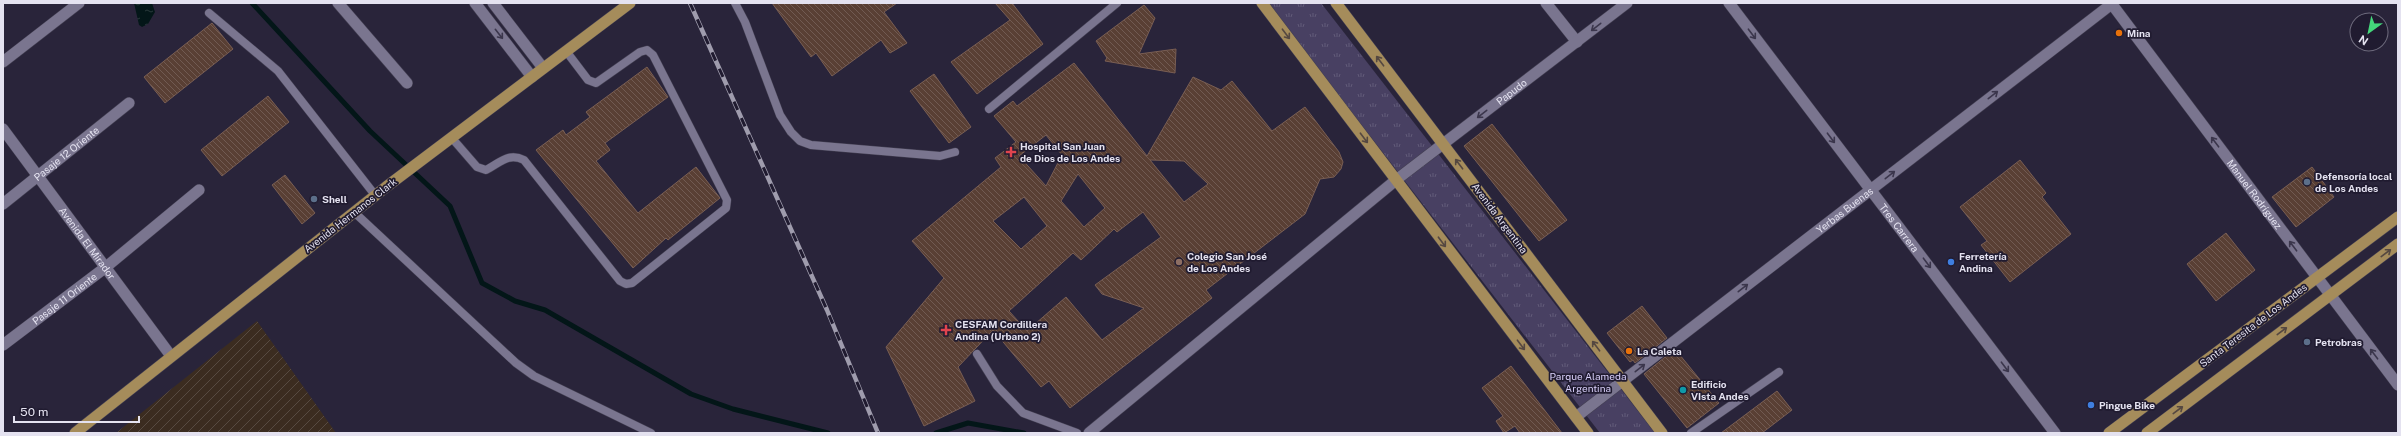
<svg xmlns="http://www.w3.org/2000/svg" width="2401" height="436" font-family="'Public Sans',sans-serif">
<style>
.industrial{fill:url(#industrial-furrows)}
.grass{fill:url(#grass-tufts)}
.water{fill:url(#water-ripples)}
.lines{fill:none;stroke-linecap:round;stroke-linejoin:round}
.stream{stroke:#031618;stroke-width:5}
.building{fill:url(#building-back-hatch);stroke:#795e53;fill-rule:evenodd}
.service-casing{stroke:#444053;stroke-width:9}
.minor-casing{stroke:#444053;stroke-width:12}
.primary-casing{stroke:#444053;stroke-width:12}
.service{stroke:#7a758f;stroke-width:8}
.minor{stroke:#7a758f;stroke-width:11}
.primary{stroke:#a58c5b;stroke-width:11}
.rail-casing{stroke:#9f9cad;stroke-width:4.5}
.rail{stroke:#201b30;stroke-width:3;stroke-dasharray:9;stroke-linecap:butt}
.oneway{stroke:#3b364c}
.oneway2{stroke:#554841}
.food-dot{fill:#e8710a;stroke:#201b30;stroke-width:1.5}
.health-dot{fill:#e0444e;stroke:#201b30;stroke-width:1.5}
.service-dot{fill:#5c6f8a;stroke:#201b30;stroke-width:1.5}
.education-dot{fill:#8d6e63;stroke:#201b30;stroke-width:1.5}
.shop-dot{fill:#3f7fe0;stroke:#201b30;stroke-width:1.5}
.culture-dot{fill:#0f9aa8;stroke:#201b30;stroke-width:1.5}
.labels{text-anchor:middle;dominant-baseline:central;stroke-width:3.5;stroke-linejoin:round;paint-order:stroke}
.poi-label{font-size:10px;font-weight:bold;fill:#e4e2f0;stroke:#201b30;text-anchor:start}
.street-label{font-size:10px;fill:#e4e2f0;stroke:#201b30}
.park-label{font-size:10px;fill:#d9d0fa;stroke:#201b30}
</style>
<defs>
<pattern id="industrial-furrows" width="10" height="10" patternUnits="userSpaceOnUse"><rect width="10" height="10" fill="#3b2c20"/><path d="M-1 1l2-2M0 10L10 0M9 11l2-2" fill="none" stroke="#574a41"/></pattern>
<pattern id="grass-tufts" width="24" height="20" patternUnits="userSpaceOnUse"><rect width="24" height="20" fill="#484062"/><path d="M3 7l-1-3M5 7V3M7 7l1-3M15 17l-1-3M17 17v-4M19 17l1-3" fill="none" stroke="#625b79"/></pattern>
<pattern id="water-ripples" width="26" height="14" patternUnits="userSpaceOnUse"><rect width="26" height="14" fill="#031618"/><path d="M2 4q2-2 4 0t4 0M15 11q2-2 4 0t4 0" fill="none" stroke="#28383a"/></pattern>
<pattern id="building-back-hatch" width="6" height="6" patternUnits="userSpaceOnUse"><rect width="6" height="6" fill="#593f34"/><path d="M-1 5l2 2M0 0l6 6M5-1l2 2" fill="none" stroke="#715a52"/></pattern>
</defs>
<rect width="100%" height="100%" fill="#29243a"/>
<path class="industrial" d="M257,321L336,433H116Z"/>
<path class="grass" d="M1267,3H1321L1655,433H1600Z"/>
<path class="water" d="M134,3H152L155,12L148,24L142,27L139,25Z"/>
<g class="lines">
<path class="stream" d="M252,3L370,131L450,206L482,283L515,301L545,310L691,394L733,409L828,433
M936,433L968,423L1024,433"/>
</g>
<path class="building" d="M772,3H897L884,12L907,43L890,53L881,40L832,76L816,53L811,57Z
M995,3H1012L1043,44L977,94L951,62L1010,20Z
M1144,5L1155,18L1139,54L1176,49L1175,73L1105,61L1107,58L1096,41Z
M212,23L233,49L165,103L144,77Z
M1074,63L1147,156L1193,77L1221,90L1232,81L1272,131L1305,107L1339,152L1343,162L1341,169L1334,177L1320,179L1305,214L1206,290L1212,298L1070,408L1049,381L1041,387L993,330L958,367L975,401L924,426L886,347L944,278L912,241L1001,167L995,158L1016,142L994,116L1013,101L1017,106ZM1046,135L1062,155L1046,186L1019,156ZM1150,160L1184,161L1208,184L1184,202ZM1078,174L1105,208L1084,227L1061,201ZM1024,197L1047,226L1021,249L993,221ZM1143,212L1161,237L1095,285L1102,294L1144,308L1102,340L1066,297L1027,331L1009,311L1073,253L1081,260L1114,229L1117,232Z
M647,67L668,97L605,143L610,150L596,161L638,213L696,167L720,198L668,240L666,238L633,268L536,150L563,130L566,135L590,117L586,112Z
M934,74L971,127L949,143L910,91Z
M268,96L289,122L222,176L201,150Z
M1492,124L1567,220L1539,241L1464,146Z
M2020,160L2046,193L2042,197L2071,234L2010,282L1981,245L1987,241L1960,207Z
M2312,167L2334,197L2296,227L2272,197Z
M285,175L315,213L302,224L272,185Z
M2226,233L2255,270L2216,301L2187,264Z
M1642,306L1667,338L1635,363L1633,360L1630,362L1607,333Z
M1675,349L1719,403L1687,428L1644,374Z
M1511,366L1562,433H1520L1515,426L1504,433L1496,421L1503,416L1482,388Z
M1777,391L1792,410L1762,433H1721Z"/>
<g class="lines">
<defs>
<path id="service" d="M735,3L745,22L780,115L791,132L800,141L811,145L940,156L955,152
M209,13L278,71L375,195
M989,109L1117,3
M451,137L477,167L486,170C500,163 508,152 524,160L620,281L626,284L632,283L726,208L727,200L653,55L647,50L640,52L596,83L588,80L566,51
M354,212L516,363L534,376L651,433
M977,354L997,386L1023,413L1077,433
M1691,433L1779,372"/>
<g id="minor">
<path d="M338,3L407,83"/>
<path d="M475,3L532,77"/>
<path d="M493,3L543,68"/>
<path d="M1546,3L1577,42"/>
<path id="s1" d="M1729,3L2055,433"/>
<path id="s2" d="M2111,3L2398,385"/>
<path d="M3,62L79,3"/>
<path id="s3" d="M3,129L171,356"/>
<path id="s4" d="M3,204L129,103"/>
<path id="s5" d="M3,345L106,267L199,190"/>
<path id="s6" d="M1576,417L2113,3"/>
<path id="s7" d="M1089,433L1396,180L1627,3"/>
</g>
<path id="primary" d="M1262,3L1588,433
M1336,3L1662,433
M75,433L386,187L630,3
M2109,433L2398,217
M2147,433L2398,244"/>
</defs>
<use href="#service" class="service-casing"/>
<use href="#minor" class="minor-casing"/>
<use href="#primary" class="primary-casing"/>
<use href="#service" class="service"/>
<use href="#minor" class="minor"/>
<use href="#primary" class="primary"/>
<defs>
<path id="rail" d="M690,3L827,310L878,433"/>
</defs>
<use href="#rail" class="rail-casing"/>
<use href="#rail" class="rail"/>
</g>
<defs><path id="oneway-shaft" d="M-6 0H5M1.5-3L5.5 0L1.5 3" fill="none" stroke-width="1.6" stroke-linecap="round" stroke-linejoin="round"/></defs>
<g class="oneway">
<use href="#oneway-shaft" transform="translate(1596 27) rotate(142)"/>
<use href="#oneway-shaft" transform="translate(499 34) rotate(52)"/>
<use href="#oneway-shaft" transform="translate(1752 34) rotate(53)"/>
<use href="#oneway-shaft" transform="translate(1993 95) rotate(-38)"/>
<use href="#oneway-shaft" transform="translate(1482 114) rotate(142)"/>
<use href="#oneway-shaft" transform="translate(1831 138) rotate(53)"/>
<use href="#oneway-shaft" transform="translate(2215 142) rotate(-127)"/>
<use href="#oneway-shaft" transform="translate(1890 175) rotate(-38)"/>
<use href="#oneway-shaft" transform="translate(2293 246) rotate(-127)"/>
<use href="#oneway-shaft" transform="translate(1927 263) rotate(53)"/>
<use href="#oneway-shaft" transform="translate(1743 288) rotate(-38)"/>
<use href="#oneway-shaft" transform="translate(2374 354) rotate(-127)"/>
<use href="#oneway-shaft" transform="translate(2005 367) rotate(53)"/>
<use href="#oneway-shaft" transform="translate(1640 368) rotate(-38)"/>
</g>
<g class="oneway2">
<use href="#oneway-shaft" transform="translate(1286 34) rotate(53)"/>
<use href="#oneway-shaft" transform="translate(1380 61) rotate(-127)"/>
<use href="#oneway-shaft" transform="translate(1364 138) rotate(53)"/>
<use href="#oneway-shaft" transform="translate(1459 164) rotate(-127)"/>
<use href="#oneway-shaft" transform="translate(1442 242) rotate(53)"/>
<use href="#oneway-shaft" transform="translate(2386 253) rotate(-37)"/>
<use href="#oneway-shaft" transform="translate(2282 331) rotate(-37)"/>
<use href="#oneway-shaft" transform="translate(1521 345) rotate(53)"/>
<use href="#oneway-shaft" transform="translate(1596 346) rotate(-127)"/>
<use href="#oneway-shaft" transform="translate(2178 410) rotate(-37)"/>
</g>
<g class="food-dot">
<circle cx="2119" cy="33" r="4"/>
<circle cx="1629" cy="351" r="4"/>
</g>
<g class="health-dot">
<path d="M1009 146h4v4h4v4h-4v4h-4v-4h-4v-4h4z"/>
<path d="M944 324h4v4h4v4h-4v4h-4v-4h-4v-4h4z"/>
</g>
<g class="service-dot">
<circle cx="2307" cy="182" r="4"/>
<circle cx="314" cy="199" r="4"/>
<circle cx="2307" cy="342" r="4"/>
</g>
<circle class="education-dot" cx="1179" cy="262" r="4"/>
<g class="shop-dot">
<circle cx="1951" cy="262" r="4"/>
<circle cx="2091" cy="405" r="4"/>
</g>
<circle class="culture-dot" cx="1683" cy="390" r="4"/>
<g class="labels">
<g class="poi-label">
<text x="2127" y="33">Mina</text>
<text x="1020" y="146">Hospital San Juan<tspan x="1020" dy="12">de Dios de Los Andes</tspan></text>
<text x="2315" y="176">Defensoría local<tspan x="2315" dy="12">de Los Andes</tspan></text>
<text x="322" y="199">Shell</text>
<text x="1187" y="256">Colegio San José<tspan x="1187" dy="12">de Los Andes</tspan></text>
<text x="1959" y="256">Ferretería<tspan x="1959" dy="12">Andina</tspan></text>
<text x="955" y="324">CESFAM Cordillera<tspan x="955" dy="12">Andina (Urbano 2)</tspan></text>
<text x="2315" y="342">Petrobras</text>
<text x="1637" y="351">La Caleta</text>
<text x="1691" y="384">Edificio<tspan x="1691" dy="12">VIsta Andes</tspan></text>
<text x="2099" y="405">Pingue Bike</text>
</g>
<g class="street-label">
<text stroke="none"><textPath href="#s7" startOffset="543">Papudo</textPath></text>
<text stroke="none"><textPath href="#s4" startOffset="81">Pasaje 12 Oriente</textPath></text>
<text stroke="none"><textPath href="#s2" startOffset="239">Manuel Rodríguez</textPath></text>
<text stroke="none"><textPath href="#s6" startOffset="339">Yerbas Buenas</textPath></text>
<text transform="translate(350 215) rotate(-38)">Avenida Hermanos Clark</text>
<text transform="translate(1500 218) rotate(53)">Avenida Argentina</text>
<text stroke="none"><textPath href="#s1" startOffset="282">Tres Carrera</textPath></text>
<text stroke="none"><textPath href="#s3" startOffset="142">Avenida El Mirador</textPath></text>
<text stroke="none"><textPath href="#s5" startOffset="77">Pasaje 11 Oriente</textPath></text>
<text transform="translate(2253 325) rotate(-37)">Santa Teresita de Los Andes</text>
</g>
<g class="park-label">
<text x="1588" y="376">Parque Alameda<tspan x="1588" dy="12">Argentina</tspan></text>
</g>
</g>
<rect width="2401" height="436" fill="none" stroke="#e4e2f0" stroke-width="8"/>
<g transform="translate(2369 32) rotate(213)"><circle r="19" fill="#201b30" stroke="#6e6b7d"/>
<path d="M0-3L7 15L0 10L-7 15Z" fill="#44d77b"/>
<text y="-6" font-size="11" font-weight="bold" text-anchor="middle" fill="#e4e2f0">N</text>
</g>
<path d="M14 416v6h125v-6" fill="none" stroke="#e4e2f0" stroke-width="2"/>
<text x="20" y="416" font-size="12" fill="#e4e2f0" stroke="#201b30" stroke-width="3" paint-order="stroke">50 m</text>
</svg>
